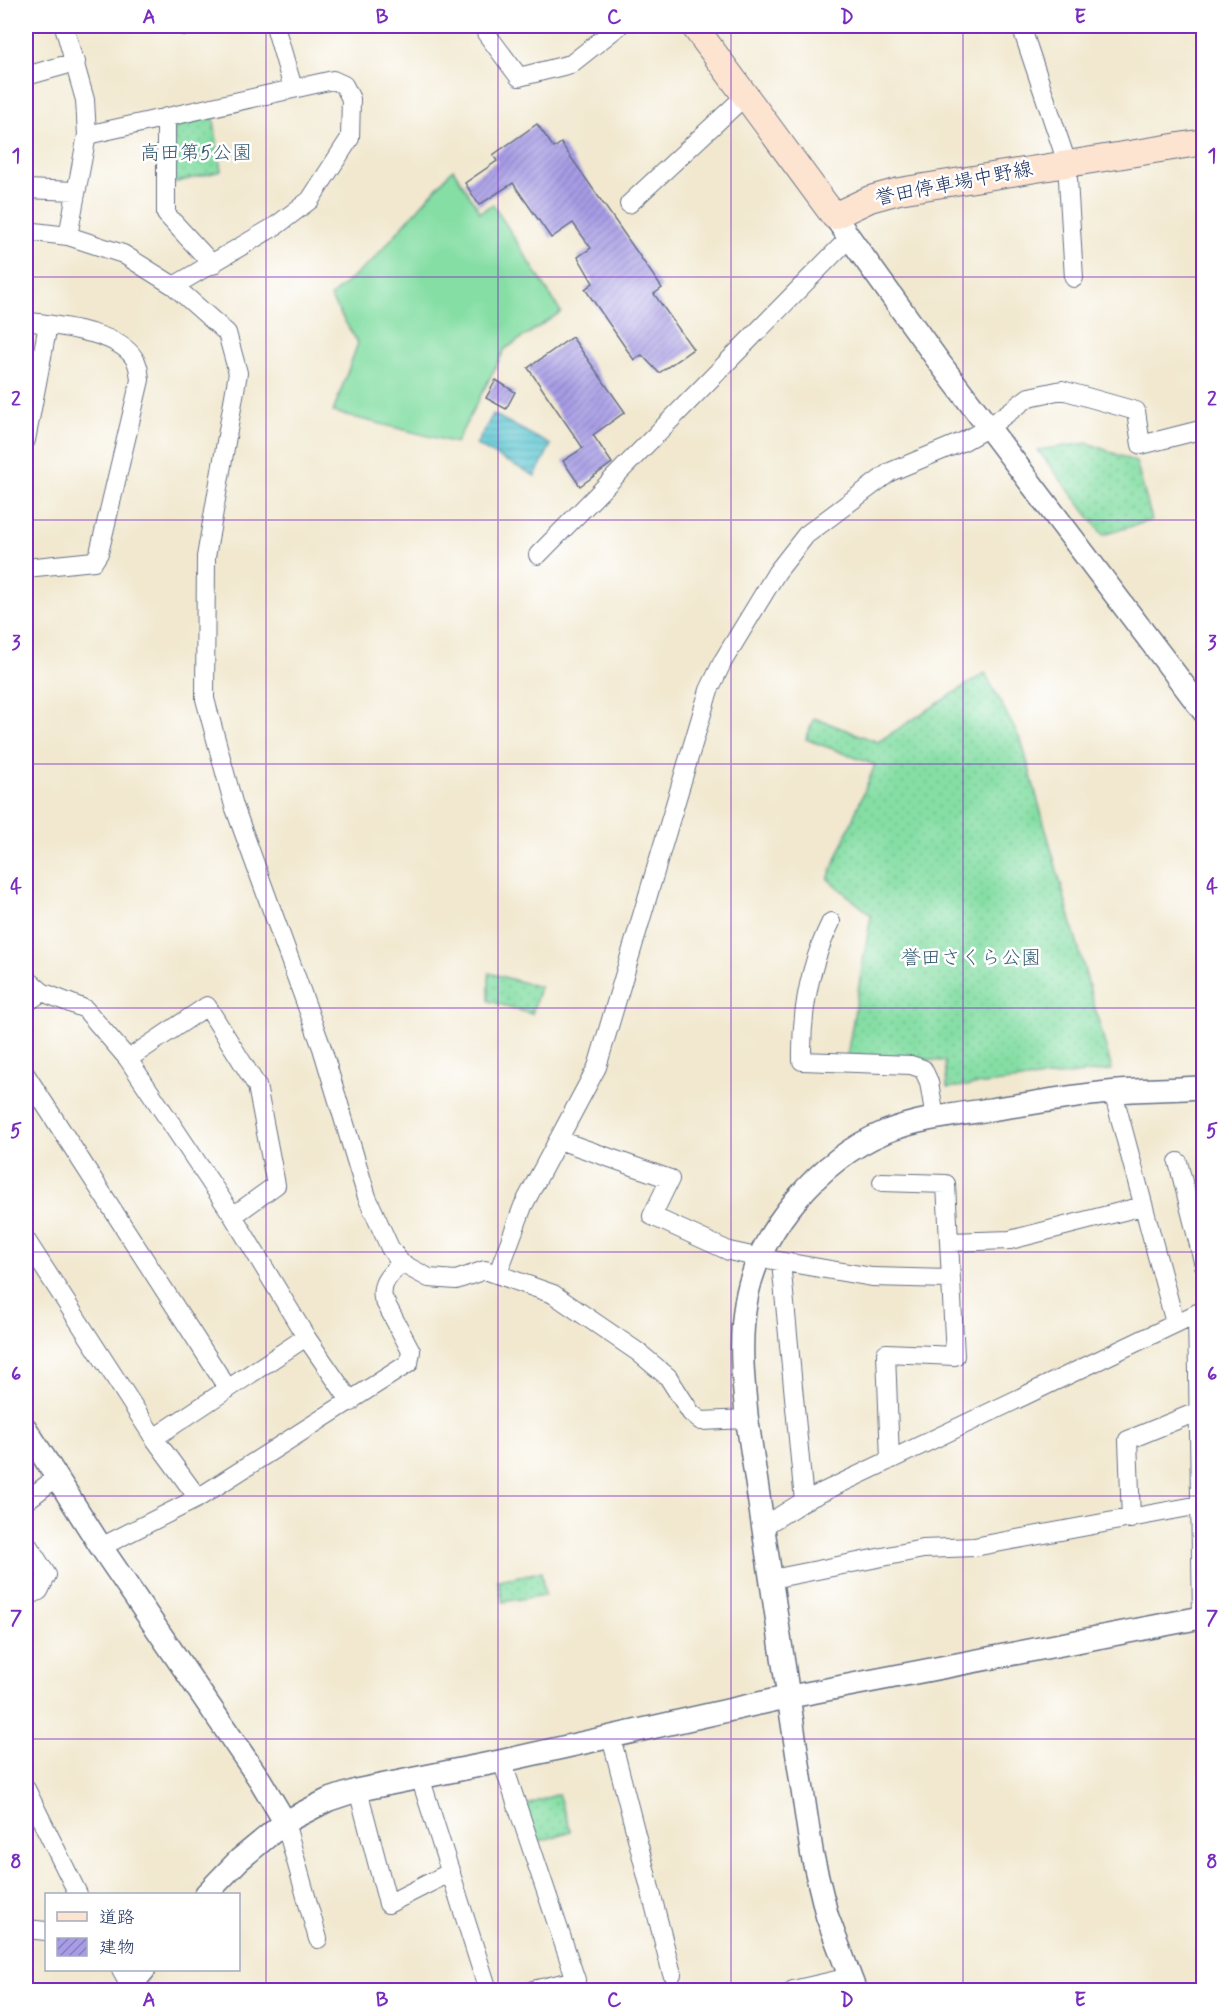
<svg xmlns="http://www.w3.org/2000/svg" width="1229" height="2016" font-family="Mynerve,'Klee One',sans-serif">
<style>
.grass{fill:url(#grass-dots);stroke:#508681;stroke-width:1.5}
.pitch{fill:#85dea4;stroke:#508681;stroke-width:1.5}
.water{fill:url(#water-rules);stroke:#397a96;stroke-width:1.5}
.building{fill:url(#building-hatch)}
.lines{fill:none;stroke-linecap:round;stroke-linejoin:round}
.minor-casing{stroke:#667086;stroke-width:20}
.tertiary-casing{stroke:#667086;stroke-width:25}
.secondary-casing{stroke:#667086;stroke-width:28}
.minor{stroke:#fff;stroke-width:18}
.tertiary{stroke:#fff;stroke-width:22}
.secondary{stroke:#fde4d1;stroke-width:26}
.grid{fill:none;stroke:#7b2cbf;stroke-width:1.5;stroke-opacity:0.55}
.labels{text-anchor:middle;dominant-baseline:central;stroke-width:5;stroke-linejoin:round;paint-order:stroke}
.park-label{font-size:20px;fill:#365b70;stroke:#fff}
.street-label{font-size:20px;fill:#1b2f5e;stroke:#fff}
.neatline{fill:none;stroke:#7b2cbf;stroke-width:2}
.grid-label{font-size:20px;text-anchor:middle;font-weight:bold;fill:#7b2cbf}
</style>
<defs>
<pattern id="grass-dots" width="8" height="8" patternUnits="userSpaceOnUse" patternTransform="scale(1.5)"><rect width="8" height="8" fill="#85dea4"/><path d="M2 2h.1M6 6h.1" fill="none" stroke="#72bf90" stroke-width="1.8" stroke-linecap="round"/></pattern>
<pattern id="water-rules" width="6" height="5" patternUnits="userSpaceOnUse" patternTransform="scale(1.5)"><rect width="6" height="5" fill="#57c4cf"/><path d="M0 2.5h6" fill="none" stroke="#47a0ab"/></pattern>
<pattern id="building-hatch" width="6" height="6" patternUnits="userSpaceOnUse" patternTransform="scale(1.5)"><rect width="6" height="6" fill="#a79ce5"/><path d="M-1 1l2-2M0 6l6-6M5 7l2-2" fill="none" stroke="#8780bd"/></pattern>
</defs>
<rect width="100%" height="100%" fill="#fff"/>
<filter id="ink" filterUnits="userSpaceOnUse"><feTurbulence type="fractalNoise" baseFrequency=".0167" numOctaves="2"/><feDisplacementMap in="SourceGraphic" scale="12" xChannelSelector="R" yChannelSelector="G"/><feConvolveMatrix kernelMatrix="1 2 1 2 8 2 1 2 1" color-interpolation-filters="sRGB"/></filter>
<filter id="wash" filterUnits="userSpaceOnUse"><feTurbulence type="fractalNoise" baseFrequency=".008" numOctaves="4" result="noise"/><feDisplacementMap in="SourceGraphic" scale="24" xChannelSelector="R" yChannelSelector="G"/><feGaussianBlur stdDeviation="1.35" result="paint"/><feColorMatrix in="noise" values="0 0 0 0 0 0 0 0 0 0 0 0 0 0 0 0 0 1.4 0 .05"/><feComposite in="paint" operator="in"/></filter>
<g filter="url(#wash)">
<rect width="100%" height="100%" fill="#f1e8cf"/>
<path class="grass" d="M213,113L221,171L173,183L174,128L181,120Z
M1088,443L1136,462L1152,520L1103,535L1038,450Z
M985,673L1022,743L1112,1070L947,1088L945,1061L847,1056L871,915L828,879L875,765L806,739L814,718L878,742Z
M489,973L540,987L532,1014L489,1001Z
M541,1572L545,1595L503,1602L498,1580Z
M558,1794L571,1831L537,1842L524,1806Z"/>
<path class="pitch" d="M453,169L480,212L493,204L561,312L505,349L456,443L333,412L358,343L330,297L373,260Z"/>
<path class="water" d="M493,414L551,445L535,476L476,445Z"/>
<g id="blocks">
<path class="building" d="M537,124L554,148L561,143L662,288L654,294L693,349L659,373L642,355L634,360L585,289L593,283L578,257L591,248L573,223L551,238L513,183L479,205L465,183L497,161L493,155Z
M572,337L625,412L593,435L612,463L580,486L563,461L583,448L528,368Z
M496,380L515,392L506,409L486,398Z"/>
</g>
</g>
<g filter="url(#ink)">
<use href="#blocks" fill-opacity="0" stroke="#667086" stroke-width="1.5"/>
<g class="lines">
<defs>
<path id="minor" d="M64,26L85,100L87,135L68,236
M184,26H188
M275,26L293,88
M1021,26L1067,163L1074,278
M486,33L519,77L571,64L619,26
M26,76L76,62
M166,117V214L213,265
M87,135L333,80L344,85L351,99L350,138L310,200L277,225L174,286
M26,189L75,191
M629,204L745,96
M26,231L68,236L123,254L174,286L227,333L238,373L206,557L205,699L234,806L322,1048L367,1197L390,1248L401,1263L429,1278L456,1280L485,1270L553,1294L638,1352L668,1377L691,1413L701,1421L747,1419
M26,321C55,326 117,331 134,358C139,365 139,372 140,380L99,553L94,561L26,568
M26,440L48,325
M538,555L850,237
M831,922C809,966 801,1012 802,1061L911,1065L923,1069L929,1082L935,1118
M26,978L42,992L85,1009L128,1059L233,1216L306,1337L351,1402
M26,1003L42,992
M128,1059L207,1006L257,1086L276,1185L233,1216
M26,1075L228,1389
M1113,1092L1175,1323
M559,1140L670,1179L652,1216L729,1251L761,1258L872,1277L949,1279
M1178,1162L1204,1265
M882,1182L946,1184L955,1356L886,1353L890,1460
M26,1240L154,1438L198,1498
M950,1242L1010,1240L1143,1206
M781,1262L804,1501
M498,1273L523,1206L597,1067L709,690L723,661L777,572L806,535L890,472L964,441L989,427L1029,397L1062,390L1136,411L1141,445L1204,429
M1197,1313L1202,1617
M154,1438L306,1337
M26,1501L57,1477
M1131,1519L1128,1440L1199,1411
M764,1526L804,1501L1204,1310
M26,1542L47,1575L39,1591L26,1597
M101,1547L198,1498L409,1363L411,1351L383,1298C380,1282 391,1274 401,1263
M772,1579L923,1549L974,1547L1200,1505
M611,1737L672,1974
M502,1761L576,1980L533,1990
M420,1777L488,1990
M26,1789L78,1894
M358,1790L388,1904L451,1872
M285,1822L318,1939
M26,1929L46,1931
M121,1970L130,1986
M793,1990L850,1977"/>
<path id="tertiary" d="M834,216L942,366L1204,712
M26,1429L101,1547L260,1780L285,1822
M206,1894L239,1860L285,1822L328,1800L358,1790L502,1761L788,1697L1204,1617
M127,1990L144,1970
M855,1990L827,1916L812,1854L747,1419C743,1380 739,1341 746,1301C758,1231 820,1159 885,1132C917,1119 953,1115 987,1110C1029,1104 1071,1096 1113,1092C1143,1089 1173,1090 1204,1087"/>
<path id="secondary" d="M694,26L834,216L870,199L899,191L1204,142"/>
</defs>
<use href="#minor" class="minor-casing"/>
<use href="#tertiary" class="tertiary-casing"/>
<use href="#secondary" class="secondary-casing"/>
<use href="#minor" class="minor"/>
<use href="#tertiary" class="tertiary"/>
<use href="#secondary" class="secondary"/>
</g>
</g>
<path class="grid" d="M266,26V1990M498,26V1990M731,26V1990M963,26V1990M26,277H1204M26,520H1204M26,764H1204M26,1008H1204M26,1252H1204M26,1496H1204M26,1739H1204"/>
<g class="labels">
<g class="park-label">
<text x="196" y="153">高田第5公園</text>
<text x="971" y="958">誉田さくら公園</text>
</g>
<g class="street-label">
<text transform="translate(954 184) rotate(-11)">誉田停車場中野線</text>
</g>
</g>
<rect width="1229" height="2016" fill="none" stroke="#fff" stroke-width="66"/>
<rect x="45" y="1893" width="195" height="78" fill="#ffffff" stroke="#a4acbf" stroke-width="1.5"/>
<rect x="57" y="1912" width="30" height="9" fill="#fde4d1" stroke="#a4acbf" stroke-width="1.5"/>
<text x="99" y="1923" font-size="18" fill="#1b2f5e">道路</text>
<rect x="57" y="1938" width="30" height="18" fill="url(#building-hatch)" stroke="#a4acbf" stroke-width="1.5"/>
<text x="99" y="1953" font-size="18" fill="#1b2f5e">建物</text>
<rect x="33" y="33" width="1163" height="1950" class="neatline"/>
<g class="grid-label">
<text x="149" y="23">A</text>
<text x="382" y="23">B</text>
<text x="614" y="23">C</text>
<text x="847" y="23">D</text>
<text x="1080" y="23">E</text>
<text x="16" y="162">1</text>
<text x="1212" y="162">1</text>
<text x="16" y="405">2</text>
<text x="1212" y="405">2</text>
<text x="16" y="649">3</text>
<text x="1212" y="649">3</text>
<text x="16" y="893">4</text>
<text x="1212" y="893">4</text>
<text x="16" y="1137">5</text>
<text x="1212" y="1137">5</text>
<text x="16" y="1380">6</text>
<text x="1212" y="1380">6</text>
<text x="16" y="1624">7</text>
<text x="1212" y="1624">7</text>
<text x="16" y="1868">8</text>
<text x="1212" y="1868">8</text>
<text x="149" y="2006">A</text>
<text x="382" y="2006">B</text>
<text x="614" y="2006">C</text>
<text x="847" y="2006">D</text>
<text x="1080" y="2006">E</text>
</g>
</svg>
